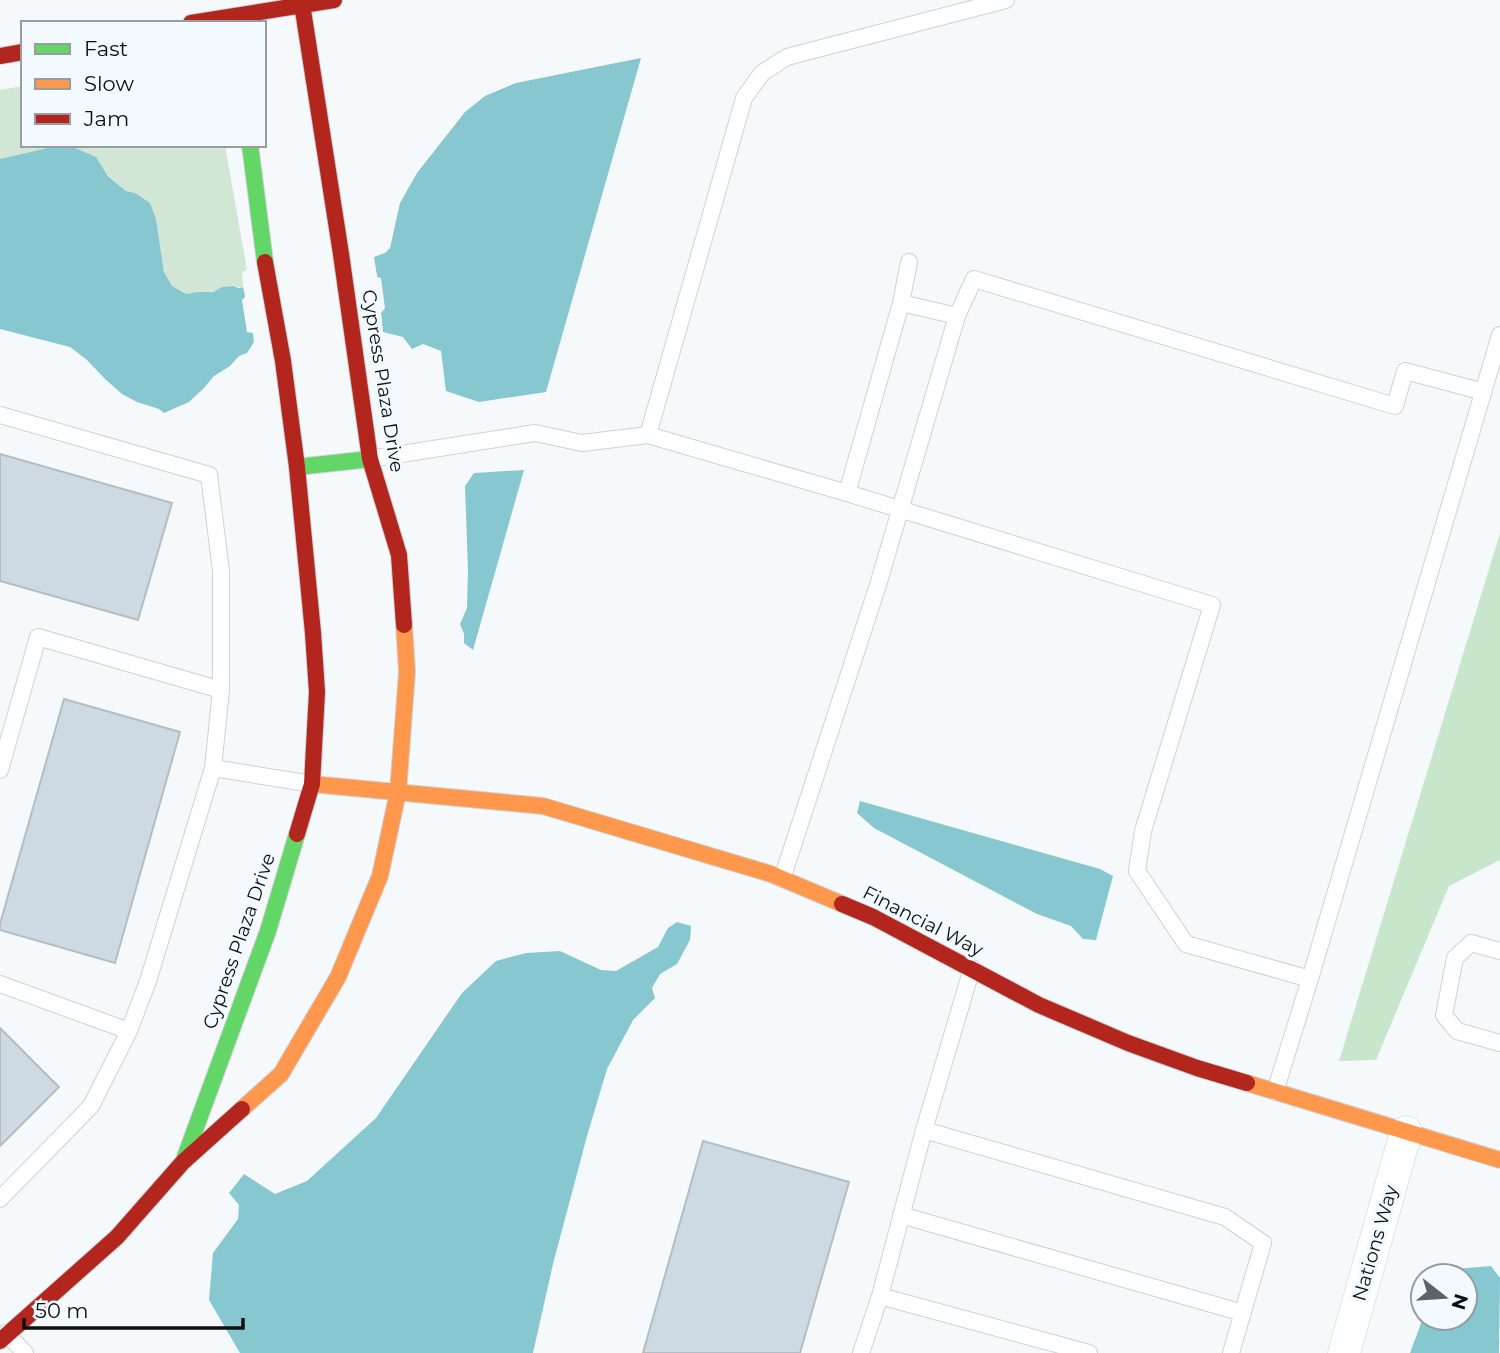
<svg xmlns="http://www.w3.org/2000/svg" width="1500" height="1353" font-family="Montserrat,sans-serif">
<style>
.green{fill:#d2e6d5}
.forest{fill:#c8e6cc}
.water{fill:#86c7d0}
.pier{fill:#f5f9fc}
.building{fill:#cddae4;stroke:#b8bcbe;stroke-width:2}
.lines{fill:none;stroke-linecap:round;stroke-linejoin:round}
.lane-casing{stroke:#ced2d4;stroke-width:18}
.street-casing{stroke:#ced2d4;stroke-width:33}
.fast-casing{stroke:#ced2d4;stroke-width:18}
.slow-casing{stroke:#ced2d4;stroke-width:18}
.jam-casing{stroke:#ced2d4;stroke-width:18}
.lane{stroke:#fefeff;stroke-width:16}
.street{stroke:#fefeff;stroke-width:32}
.fast{stroke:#63d668;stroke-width:16}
.slow{stroke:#ff974d;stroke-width:16}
.jam{stroke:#b3261e;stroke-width:16}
.labels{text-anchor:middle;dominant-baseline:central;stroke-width:7;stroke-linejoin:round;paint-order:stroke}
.street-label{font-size:19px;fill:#0d1012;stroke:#f2f9ff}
</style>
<rect width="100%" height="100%" fill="#f5f9fc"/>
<path class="green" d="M23,86V145H225L247,270L242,272L243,287C239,287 236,286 232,286C225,286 221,289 215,291C208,293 195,292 186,294L172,286L164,272L156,219L135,193L126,191L108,175L96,157L56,146L0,159V90Z"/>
<path class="forest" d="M1500,533V860L1449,886L1376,1060L1339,1061Z"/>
<path class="water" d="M641,58L546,392L479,402L446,391L441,351L423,344L412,349L403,337L383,332L381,313L253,333L254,342L247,353L239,356L230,366L214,376L204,388L189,402L164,413L159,409L137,402L122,394L105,379L87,360L70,347L0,329V159L56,146L75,148L96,157L108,176L126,191L135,193L150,203L156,219L164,272L172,286L186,294L198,292H213L222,287L233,286L239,288L243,287L246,297L377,277L374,257L385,253L390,248L400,203L417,173L465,112L485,96L516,83Z
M524,470L473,650L464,643V634L460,624L467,608L468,570L465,486L474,473Z
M860,801L1100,869L1113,876L1096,940L1083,939L1071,926L1037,914L874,828L857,813Z
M677,922L691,926L690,940L677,964L660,974L652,988L655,998L633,1020L607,1069L587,1136L553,1264L533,1353H240L209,1300L213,1253L238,1219L239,1205L229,1193L244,1174L275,1194L307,1181L376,1118L462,993L496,961L526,953L560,951L601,970L616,971L658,947L668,928Z
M1491,1266L1500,1278L1499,1353H1410L1423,1318H1465V1276H1440L1442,1270Z"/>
<path class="pier" d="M373,254L377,277L381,278L385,308L381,313L383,336L380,333L378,317L257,336V343L255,347L253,333L247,332L242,300L245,297L243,283L246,285L248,293L373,275L371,257Z"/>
<path class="building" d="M0,454L172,503L138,620L0,581Z
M64,699L180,732L115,963L0,930V924Z
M0,1028L59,1087L0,1146Z
M703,1141L849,1182L800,1353H643Z"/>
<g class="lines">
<defs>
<path id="lane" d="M901,303L957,316L974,279L1395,406L1405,371L1484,392
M0,415L209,475L221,571V690L213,768L312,784
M648,435L744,98L762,73L787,57L1006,0
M370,459L535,433L582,443L648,435L847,493L1212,605L1143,831L1137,871L1186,944L1310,979L1500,335
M847,493L901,303L909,262
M0,770L38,637L221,690
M782,879L878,585L957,316
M1500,951L1471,943L1455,958L1444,1015L1457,1031L1500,1043
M0,984L129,1031
M1275,1092L1310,979
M924,1130L1225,1217L1263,1243L1231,1353
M0,1199L91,1106L129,1031L148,981L213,768
M901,1215L1243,1313
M880,1296L1089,1353
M6,1333L25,1353
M861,1353L880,1296L924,1130L972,968"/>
<path id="street" d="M1344,1353L1406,1132"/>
<path id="fast" d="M250,145L265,262
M297,467L370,459
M185,1157L268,931L297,834"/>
<path id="slow" d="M312,784L543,806L771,874L842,904
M1247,1083L1500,1160
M242,1109L281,1074L338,977L380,876L398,792L407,672L404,625"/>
<path id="jam" d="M299,0L302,4L341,254L370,459L399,555L404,625
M191,23L334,0
M0,56L23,52
M265,262L283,361L297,467L313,633L317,692L312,784L297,834
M842,904L873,917L1039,1005L1128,1043L1197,1068L1247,1083
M0,1341L117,1237L183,1162L242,1109"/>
</defs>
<use href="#lane" class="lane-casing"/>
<use href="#street" class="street-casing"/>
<use href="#fast" class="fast-casing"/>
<use href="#slow" class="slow-casing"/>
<use href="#jam" class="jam-casing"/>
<use href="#lane" class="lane"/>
<use href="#street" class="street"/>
<use href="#fast" class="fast"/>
<use href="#slow" class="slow"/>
<use href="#jam" class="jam"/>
</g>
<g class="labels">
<g class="street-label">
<text transform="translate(383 381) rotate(81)">Cypress Plaza Drive</text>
<text transform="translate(923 921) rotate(27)">Financial Way</text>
<text transform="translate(239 941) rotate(-71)">Cypress Plaza Drive</text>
<text transform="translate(1375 1243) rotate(-74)">Nations Way</text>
</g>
</g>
<rect x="21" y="21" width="245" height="126" fill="#f2f9ff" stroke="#969ca0" stroke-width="2"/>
<rect x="35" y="44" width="35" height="10" fill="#63d668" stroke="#969ca0" stroke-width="2"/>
<text x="84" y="56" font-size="21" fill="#0d1012">Fast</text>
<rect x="35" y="79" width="35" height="10" fill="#ff974d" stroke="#969ca0" stroke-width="2"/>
<text x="84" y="91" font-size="21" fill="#0d1012">Slow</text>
<rect x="35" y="114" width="35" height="10" fill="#b3261e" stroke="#969ca0" stroke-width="2"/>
<text x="84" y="126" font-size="21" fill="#0d1012">Jam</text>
<g transform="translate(1444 1297) rotate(107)"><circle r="33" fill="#f2f9ff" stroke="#969ca0" stroke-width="2"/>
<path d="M0-5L12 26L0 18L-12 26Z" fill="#5e6264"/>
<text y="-10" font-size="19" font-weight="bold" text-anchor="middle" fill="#0d1012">N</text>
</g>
<path d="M24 1318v10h219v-10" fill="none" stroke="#0d1012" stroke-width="3.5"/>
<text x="35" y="1318" font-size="21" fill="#0d1012" stroke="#f2f9ff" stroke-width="5" paint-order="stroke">50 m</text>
</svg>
